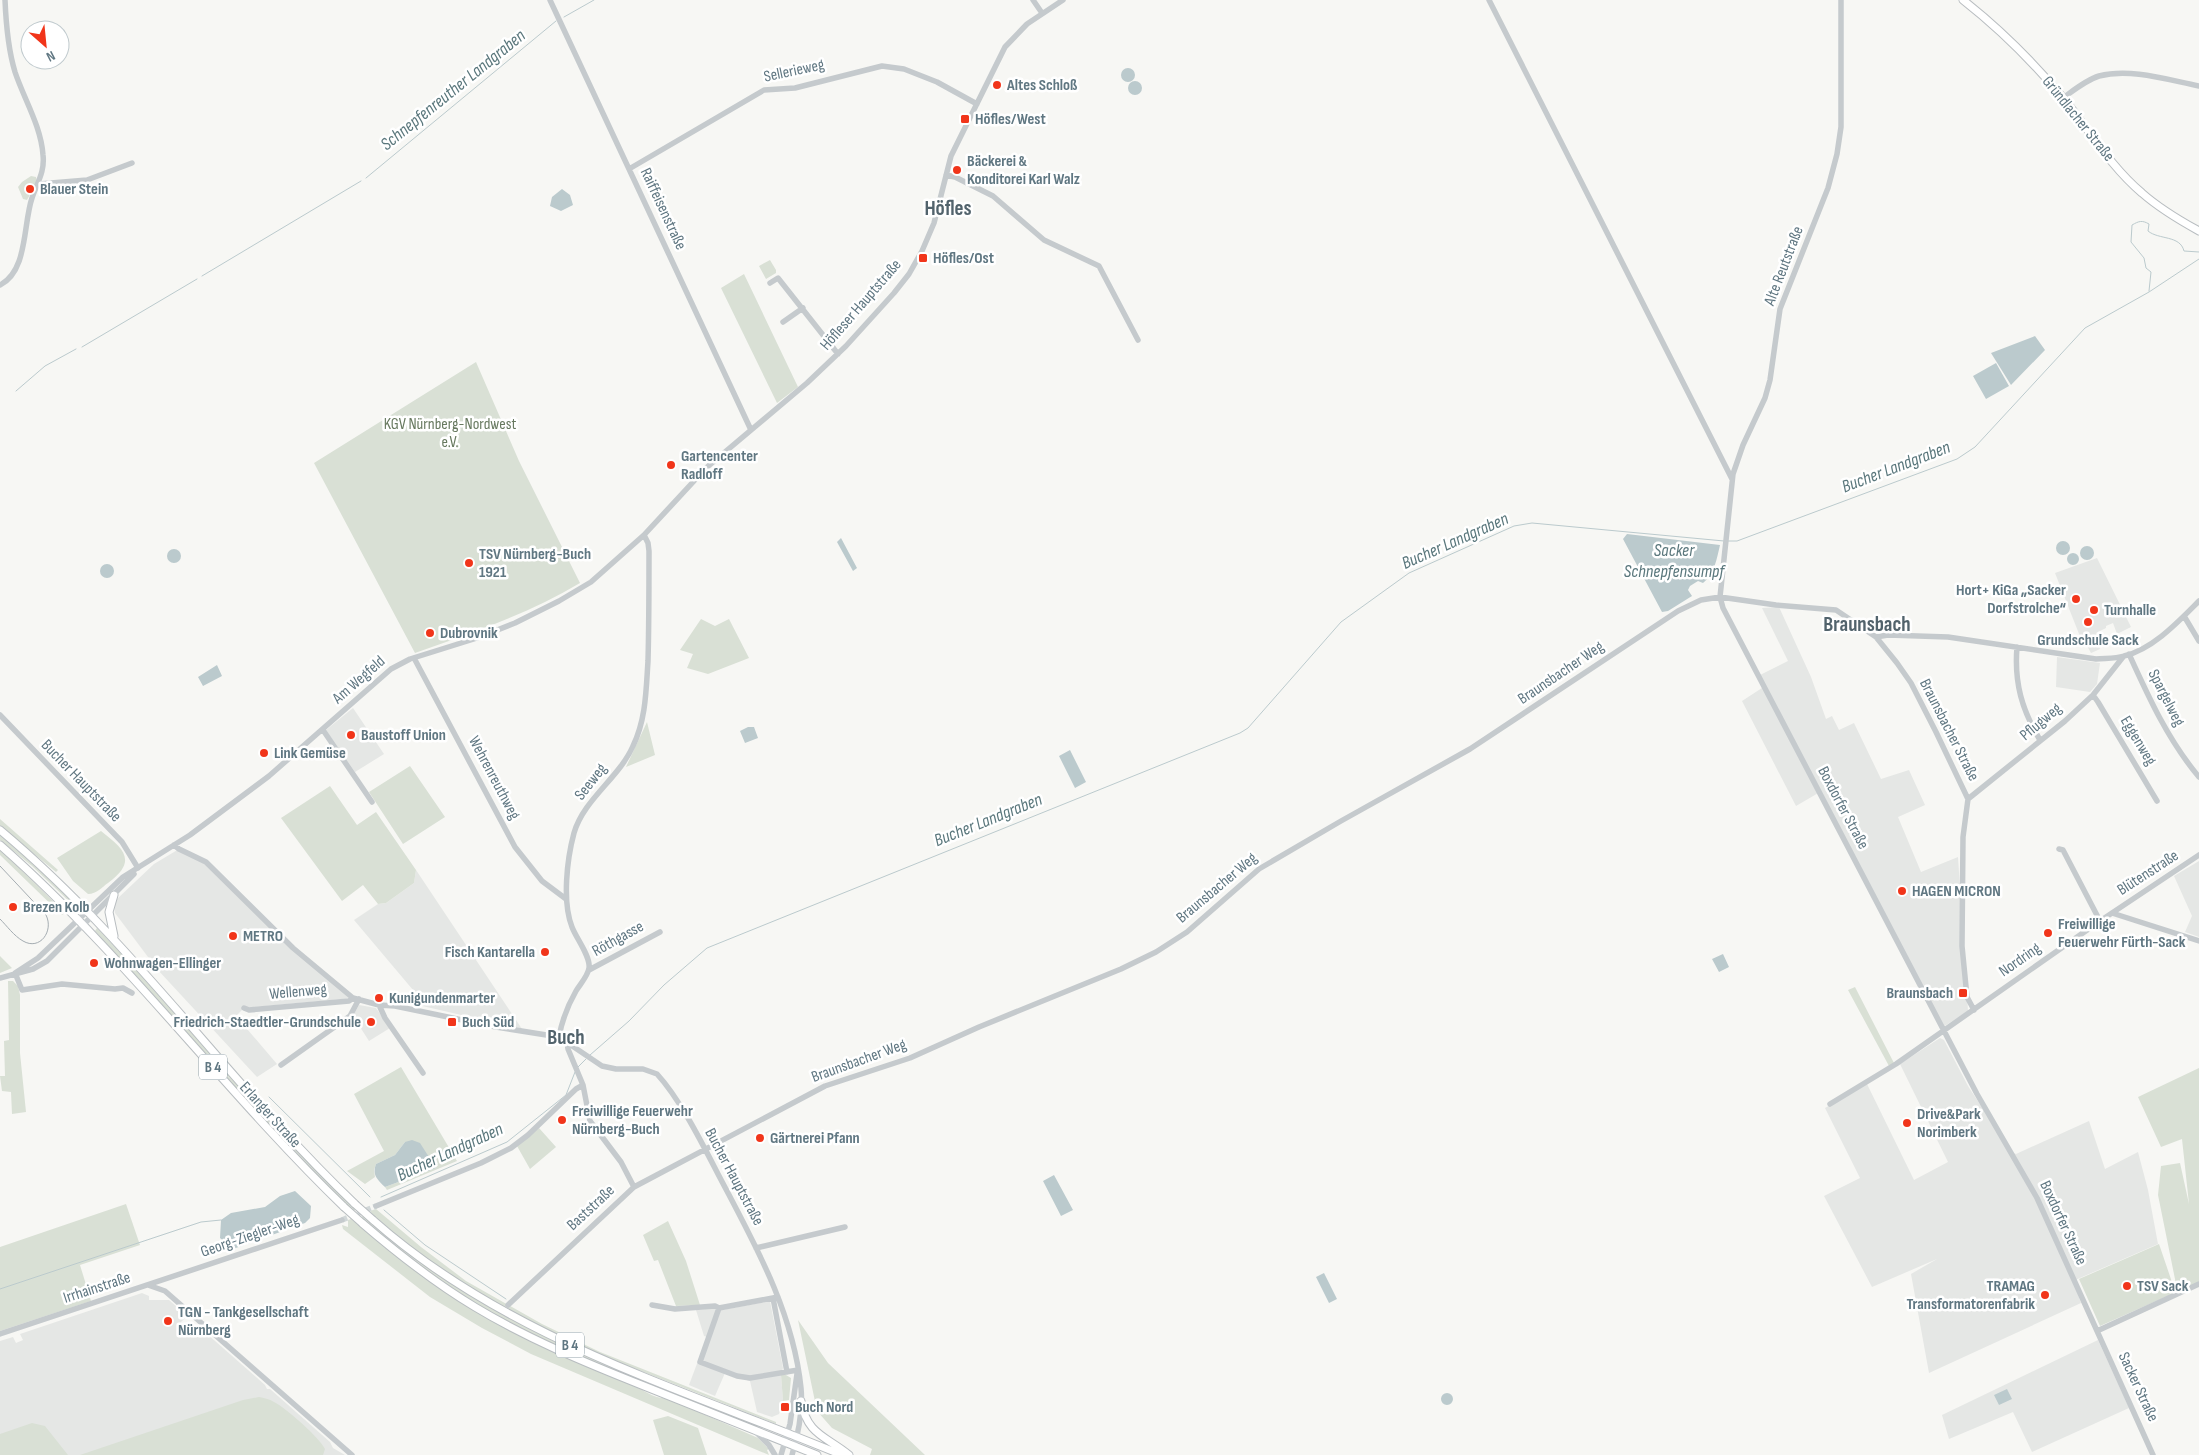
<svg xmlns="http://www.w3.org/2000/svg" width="2199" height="1455" font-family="'Sofia Sans Condensed',sans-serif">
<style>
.built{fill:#e5e7e5}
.green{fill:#d9e0d5}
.water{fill:#bbcacd}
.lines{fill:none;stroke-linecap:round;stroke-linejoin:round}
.stream{stroke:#bbcacd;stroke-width:1}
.minor-tunnel{stroke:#d1d7d8;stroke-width:5.5;stroke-dasharray:5.5 3;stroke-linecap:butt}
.major-casing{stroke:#b8bdc0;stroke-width:9}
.minor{stroke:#c5cacd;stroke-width:5.5}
.major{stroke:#fff;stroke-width:7}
.tram{stroke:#a5adb2;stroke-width:1}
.major-bridge-casing{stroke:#b8bdc0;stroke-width:9;stroke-linecap:butt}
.major-bridge{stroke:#fff;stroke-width:7}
.poi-dot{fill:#f1351a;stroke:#fff;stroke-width:2}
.labels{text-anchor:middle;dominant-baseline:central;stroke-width:5;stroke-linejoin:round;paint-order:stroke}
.shield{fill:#fff;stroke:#90a0a8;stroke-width:1}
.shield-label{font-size:15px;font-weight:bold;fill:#607782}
.street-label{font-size:16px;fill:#607782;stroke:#fff}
.poi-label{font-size:16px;font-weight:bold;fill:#607782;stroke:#fff;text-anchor:start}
.park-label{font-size:16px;fill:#67795f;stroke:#fff}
.water-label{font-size:18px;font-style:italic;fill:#5a777c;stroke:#fff}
.district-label{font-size:21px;font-weight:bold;fill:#52636c;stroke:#fff}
</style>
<rect width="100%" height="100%" fill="#f7f7f4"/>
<path class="built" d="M2097,558L2131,627L2117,634L2113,623L2106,626V628L2096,633L2100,649L2091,653L2086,644H2083L2055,573Z
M1779,607L1811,677L1826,719L1832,716L1839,730L1854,723L1881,779L1909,770L1925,805L1898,817L1921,872L1958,857L1968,1011L1943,1027L1820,792L1796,806L1742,701L1762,688L1760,675L1788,661L1762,608Z
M2057,657L2100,663L2097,684L2090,692L2056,687Z
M353,708L384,754L355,772L326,730Z
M179,849L199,858L293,948L353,998L244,1008L236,1016L277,1064L257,1077L157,969L115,913L114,906L117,899L154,864Z
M2199,861V937L2185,932L2192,916L2174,876Z
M416,870L522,1029L418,1005L413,990L354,920L378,904L386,903L414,883Z
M359,1005L376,1008L390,1028L369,1041L353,1016Z
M1940,1038L1944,1040L1968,1086L2011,1152L2016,1154L2089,1121L2105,1169L2138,1152L2148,1190L2158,1244L2073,1281L2081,1303L1929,1373L1911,1274L1937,1259L1872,1287L1824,1196L1860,1178L1825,1108L1867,1084L1914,1180L1948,1162L1900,1064Z
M142,1293L149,1296V1300H169L187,1316L181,1322L185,1331L198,1326L265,1385L267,1389H270L330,1442L333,1448L345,1455H0V1341L13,1337L16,1343L23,1340L20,1334Z
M770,1301L783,1368L781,1375L783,1401L779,1414L772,1417L757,1412L750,1381L725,1373L715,1396L689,1385L707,1337L704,1336L696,1310L714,1308L722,1310Z
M2098,1340L2129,1408L2032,1452L2013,1412L1949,1439L1942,1415Z"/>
<path class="green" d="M31,176L36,177L37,182L27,200L23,199L18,187L22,182Z
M770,260L776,270V273L766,279L759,266Z
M744,274L798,387L777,403L721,288Z
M476,362L519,461L580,583C528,614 472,633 415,653L314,463Z
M701,619L715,626L729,619L749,658L708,674L687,668L693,654L680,650Z
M647,722L655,755L626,767Z
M410,766L445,817L403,844L369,792Z
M330,786L357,825L376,812L416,870L414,883L386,903L378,904L363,885L342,901L281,818Z
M0,819L58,870L56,872L0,826Z
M101,831C124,849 138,861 108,883C102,887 97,894 88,894L73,881L57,858Z
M0,834L75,902L73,905L32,866L0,840Z
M0,849L65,913L62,915L0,855Z
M97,928L162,996L357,1209L353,1211C260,1124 181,1024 95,931Z
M0,956L12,968L0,973Z
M8,981H13L18,986L20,995V1053L26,1112L12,1114L11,1092L2,1091L0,1076H5L4,1041L9,1040Z
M1855,987L1894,1063L1889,1066L1848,990Z
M401,1067L457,1161L387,1190L385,1187L436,1168L405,1142L395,1155L376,1164L374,1170L375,1177L365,1184L347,1171L384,1151L354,1094Z
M2199,1068V1282L2100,1326L2079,1279L2159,1244L2175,1291L2177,1289L2158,1195L2161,1166L2180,1163L2189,1204L2182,1139L2161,1147L2138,1097Z
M539,1128L556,1147L530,1169L517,1146Z
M126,1204L140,1245L80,1265L91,1301L0,1331V1247Z
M376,1209L421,1247L466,1281L542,1324L600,1352L776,1422V1424L600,1355L512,1313L438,1268L375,1218L370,1211Z
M365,1216C421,1267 485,1306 552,1339L774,1432C671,1391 564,1358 469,1300C430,1276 395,1247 360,1217Z
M351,1219L451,1295L634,1385C643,1390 656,1400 667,1398L758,1438L769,1449L767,1450L769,1455L531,1354L482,1328L430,1297L343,1229L342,1225L348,1227V1220Z
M668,1221L686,1261L700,1305L676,1306L658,1260L654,1261L643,1235Z
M798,1320L828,1363L925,1455H870L872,1449L832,1428L817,1411Z
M781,1375H786L791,1378L789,1400L783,1401Z
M259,1397C264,1398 269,1399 274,1402C285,1407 320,1438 325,1449L323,1455H80L243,1400Z
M668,1416L698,1428L707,1455H664L653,1420Z
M32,1423L45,1426L68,1455H0V1434Z"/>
<path class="water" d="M1121 75a7 7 0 1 1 14 0a7 7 0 1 1-14 0Z
M1128 88a7 7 0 1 1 14 0a7 7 0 1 1-14 0Z
M562,189L570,195L573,205L561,211L550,206L552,197Z
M2035,336L2045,350L2011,385L1991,353Z
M1996,363L2009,386L1986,399L1973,376Z
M1627,534L1720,545C1717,558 1714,575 1703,583L1698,581L1690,586L1688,590L1692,596L1668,611L1662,612L1623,539Z
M841,538L857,568L853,571L837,542Z
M2056 548a7 7 0 1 1 14 0a7 7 0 1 1-14 0Z
M2080 553a7 7 0 1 1 14 0a7 7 0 1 1-14 0Z
M167 556a7 7 0 1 1 14 0a7 7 0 1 1-14 0Z
M2067 559a6 6 0 1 1 12 0a6 6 0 1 1-12 0Z
M100 571a7 7 0 1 1 14 0a7 7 0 1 1-14 0Z
M217,665L222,676L203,686L198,677Z
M748,727H754L758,738L745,743L740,731Z
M1070,750L1086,782L1075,788L1059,756Z
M1723,954L1729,967L1719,972L1712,959Z
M412,1140L420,1143L436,1168L385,1187C377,1179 372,1175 376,1164L395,1155L405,1142Z
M1054,1175L1073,1210L1061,1216L1043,1181Z
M295,1191L311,1206L310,1218L305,1223L233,1249L220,1238L221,1220L231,1213L265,1207L280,1196Z
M1324,1273L1337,1299L1329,1303L1316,1277Z
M2007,1389L2012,1399L1999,1405L1994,1395Z
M1441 1399a6 6 0 1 1 12 0a6 6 0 1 1-12 0Z"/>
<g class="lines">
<path class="stream" d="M564,17L594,0
M366,178L556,21
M202,276L361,181
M2149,291L2151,272L2146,268L2144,258L2131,242L2132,225C2139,221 2142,220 2149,224L2148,231C2159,240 2180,235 2184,251L2199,252
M82,347L197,279
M16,391L45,366L76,349
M1728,541H1737L1957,459L1975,447L2085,328L2149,292L2199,259
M590,1055L629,1021L664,985L707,948L1240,733L1248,728L1341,622L1409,573L1514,526L1532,523L1724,541
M578,1067L586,1059
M269,1097L370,1197
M381,1197L507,1142L566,1095L575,1072
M384,1210L425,1245L506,1299
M0,1289L201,1222L221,1220"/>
<path class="minor-tunnel" d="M342,1220L376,1206"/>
<defs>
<path id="major" d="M1963,0C2000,29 2034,63 2064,99C2089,130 2111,167 2142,193C2159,208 2179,220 2199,231
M0,830C133,941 230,1085 355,1204
M0,845C125,955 224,1091 344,1207
M114,895L109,912L114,936
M373,1220C506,1338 680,1388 842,1455
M362,1223C398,1254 435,1283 475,1307C528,1339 586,1363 644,1386C701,1409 759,1432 817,1455
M801,1401C807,1435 826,1436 849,1455"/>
</defs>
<use href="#major" class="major-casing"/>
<path class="minor" d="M550,0L751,430
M1033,0L1042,13
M1489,0L1732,479
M1841,0V127L1837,154L1828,188L1780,309L1770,380L1765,398L1743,445L1733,474L1720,597L1723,608L1977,1094L2037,1198L2153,1455
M2063,98C2074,90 2086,80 2099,76C2131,68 2168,80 2199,86
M629,169L764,90L795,88L882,66L904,69L937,82L977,104
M946,175L955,177L993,196L1044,240L1099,266L1138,340
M39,184L87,180L132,163
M770,283L778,278L838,354
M0,285C28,271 23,224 32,198C37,183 45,172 43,155C41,126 24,99 15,72C8,49 6,24 5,0
M783,322L803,308
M2184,616L2199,641
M1876,637L1888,635L1948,637L2096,659C2105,658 2115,659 2124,656C2153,649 2178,622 2199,601
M2017,647C2014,683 2022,710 2040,740
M2129,654C2149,698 2168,740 2199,777
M414,658L515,847L542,881L566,899
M2093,695L2098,702L2157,801
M0,715L122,842L138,868
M323,730L372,802
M1968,799L2065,721L2093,695L2123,657
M174,845L179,849L206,862L293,948L353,998L379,1005L395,1006L496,1027L559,1037L602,1066L616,1069H643L657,1074C680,1099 702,1143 718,1174C753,1241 793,1310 801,1388C803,1409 798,1435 792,1455
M2059,849L2063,850L2100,921
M2112,913L2199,941
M589,970L660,932
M15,973L38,958L123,877L190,835L269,776L391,669L410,659L477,638L515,623L559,601L591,582L644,535L706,468L807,383L846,346L894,293L909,274L922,251L934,223L951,156L1005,47L1027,24L1063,0
M15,973L22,990L62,984L115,989L123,988L132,993
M0,978L33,969L47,961L134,874
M379,1005L385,1018L423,1073
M244,1008L249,1010L349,1001L353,998
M559,1037C562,1020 568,1005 576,991C580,984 588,976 589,968C591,957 576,938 572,927C562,902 567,859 574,833C584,799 619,778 633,746C646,719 646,691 648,661C649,625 649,588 649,551L648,543L644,535
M567,1041L568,1049L583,1085L590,1121L621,1162L634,1187
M281,1065L350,1016L359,999
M1830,1104L1896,1064L2100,921L2199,855
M376,1206L481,1163L511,1148L528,1135L576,1089L583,1085
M756,1248L845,1227
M148,1285L165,1291L352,1455
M773,1298L787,1372
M508,1305L634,1187L825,1086L910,1058L979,1027L1121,969L1156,952L1187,932L1259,869L1341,821L1470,749L1678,611L1701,600L1720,597L1776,605L1836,610L1876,637L1897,663L1911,683L1936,732L1968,799L1963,837L1962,946L1967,997L1974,1010
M652,1305L675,1309L715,1306L719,1308L778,1297
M719,1308L700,1362L737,1376L750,1378L798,1370
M2097,1331L2199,1284
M0,1334L342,1220
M754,1430L769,1445L775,1455
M781,1455L790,1424L797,1374"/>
<use href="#major" class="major"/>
<path class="tram" d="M0,866L46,915C54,931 40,951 23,941C14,936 7,926 0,919"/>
<defs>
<path id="major-bridge" d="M355,1204L373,1220
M344,1207L362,1223"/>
</defs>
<use href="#major-bridge" class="major-bridge-casing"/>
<use href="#major-bridge" class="major-bridge"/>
</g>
<g class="poi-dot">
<circle cx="997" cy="85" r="5"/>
<rect x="960" y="114" width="10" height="10" rx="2.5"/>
<circle cx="957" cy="170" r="5"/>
<circle cx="30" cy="189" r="5"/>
<rect x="918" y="253" width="10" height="10" rx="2.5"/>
<circle cx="671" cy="465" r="5"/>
<circle cx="469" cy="563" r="5"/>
<circle cx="2076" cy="599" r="5"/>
<circle cx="2094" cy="610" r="5"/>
<circle cx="2088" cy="622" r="5"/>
<circle cx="430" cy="633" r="5"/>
<circle cx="351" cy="735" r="5"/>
<circle cx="264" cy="753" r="5"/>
<circle cx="1902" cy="891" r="5"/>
<circle cx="13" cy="907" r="5"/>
<circle cx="2048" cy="933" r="5"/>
<circle cx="233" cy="936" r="5"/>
<circle cx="545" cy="952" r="5"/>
<circle cx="94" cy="963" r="5"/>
<rect x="1958" y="988" width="10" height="10" rx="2.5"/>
<circle cx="379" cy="998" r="5"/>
<circle cx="371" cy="1022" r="5"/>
<rect x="447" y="1017" width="10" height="10" rx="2.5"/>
<circle cx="562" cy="1120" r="5"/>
<circle cx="1907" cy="1123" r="5"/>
<circle cx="760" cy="1138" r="5"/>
<circle cx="2127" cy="1286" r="5"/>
<circle cx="2045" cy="1295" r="5"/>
<circle cx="168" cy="1321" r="5"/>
<rect x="780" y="1402" width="10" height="10" rx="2.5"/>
</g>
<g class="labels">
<g class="shield">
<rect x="199" y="1054.5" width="28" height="25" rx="4"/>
<rect x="556" y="1332.5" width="28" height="25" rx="4"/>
</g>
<g class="shield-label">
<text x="213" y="1067">B 4</text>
<text x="570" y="1345">B 4</text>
</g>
<g class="street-label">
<text transform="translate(794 71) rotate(-12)">Sellerieweg</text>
<text transform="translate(2078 119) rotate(51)">Gründlacher Straße</text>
<text transform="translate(663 209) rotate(65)">Raiffeisenstraße</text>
<text transform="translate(1784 266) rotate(-69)">Alte Reutstraße</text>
<text transform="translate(861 305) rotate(-49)">Höfleser Hauptstraße</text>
<text transform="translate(1561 673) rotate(-34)">Braunsbacher Weg</text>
<text transform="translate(359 680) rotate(-41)">Am Wegfeld</text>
<text transform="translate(2166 698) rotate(63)">Spargelweg</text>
<text transform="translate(2041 722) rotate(-40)">Pflugweg</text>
<text transform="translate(1949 730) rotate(63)">Braunsbacher Straße</text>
<text transform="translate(2138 741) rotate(59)">Eggenweg</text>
<text transform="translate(494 778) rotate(62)">Wehrenreuthweg</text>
<text transform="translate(81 781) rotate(46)">Bucher Hauptstraße</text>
<text transform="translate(591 782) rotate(-52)">Seeweg</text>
<text transform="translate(1843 808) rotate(62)">Boxdorfer Straße</text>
<text transform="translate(2148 873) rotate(-33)">Blütenstraße</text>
<text transform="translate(1217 888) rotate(-40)">Braunsbacher Weg</text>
<text transform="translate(618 939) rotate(-29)">Röthgasse</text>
<text transform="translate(2020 960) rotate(-35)">Nordring</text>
<text transform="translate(298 992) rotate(-5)">Wellenweg</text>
<text transform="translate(859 1061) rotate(-20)">Braunsbacher Weg</text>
<text transform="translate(270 1115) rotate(48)">Erlanger Straße</text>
<text transform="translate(734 1177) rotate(62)">Bucher Hauptstraße</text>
<text transform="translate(591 1208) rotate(-43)">Baststraße</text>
<text transform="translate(2063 1223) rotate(65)">Boxdorfer Straße</text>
<text transform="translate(250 1236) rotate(-19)">Georg-Ziegler-Weg</text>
<text transform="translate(97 1288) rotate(-18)">Irrhainstraße</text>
<text transform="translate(2138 1387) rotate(65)">Sacker Straße</text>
</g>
<g class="poi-label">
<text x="1007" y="85">Altes Schloß</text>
<text x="975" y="119">Höfles/West</text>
<text x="967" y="161">Bäckerei &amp;<tspan x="967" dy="18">Konditorei Karl Walz</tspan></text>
<text x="40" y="189">Blauer Stein</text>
<text x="933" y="258">Höfles/Ost</text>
<text x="681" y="456">Gartencenter<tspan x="681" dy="18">Radloff</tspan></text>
<text x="479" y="554">TSV Nürnberg-Buch<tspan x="479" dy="18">1921</tspan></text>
<text x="2066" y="590" text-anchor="end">Hort+ KiGa „Sacker<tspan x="2066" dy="18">Dorfstrolche“</tspan></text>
<text x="2104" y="610">Turnhalle</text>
<text x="440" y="633">Dubrovnik</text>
<text x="2088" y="640" text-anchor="middle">Grundschule Sack</text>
<text x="361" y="735">Baustoff Union</text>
<text x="274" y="753">Link Gemüse</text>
<text x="1912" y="891">HAGEN MICRON</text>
<text x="23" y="907">Brezen Kolb</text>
<text x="2058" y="924">Freiwillige<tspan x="2058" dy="18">Feuerwehr Fürth-Sack</tspan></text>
<text x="243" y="936">METRO</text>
<text x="535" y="952" text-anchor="end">Fisch Kantarella</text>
<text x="104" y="963">Wohnwagen-Ellinger</text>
<text x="1953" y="993" text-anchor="end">Braunsbach</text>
<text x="389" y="998">Kunigundenmarter</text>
<text x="361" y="1022" text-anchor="end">Friedrich-Staedtler-Grundschule</text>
<text x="462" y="1022">Buch Süd</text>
<text x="572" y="1111">Freiwillige Feuerwehr<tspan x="572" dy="18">Nürnberg-Buch</tspan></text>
<text x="1917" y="1114">Drive&amp;Park<tspan x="1917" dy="18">Norimberk</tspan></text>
<text x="770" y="1138">Gärtnerei Pfann</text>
<text x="2035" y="1286" text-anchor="end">TRAMAG<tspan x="2035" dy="18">Transformatorenfabrik</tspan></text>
<text x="2137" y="1286">TSV Sack</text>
<text x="178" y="1312">TGN - Tankgesellschaft<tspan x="178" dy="18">Nürnberg</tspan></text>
<text x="795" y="1407">Buch Nord</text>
</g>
<g class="park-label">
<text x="450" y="424">KGV Nürnberg-Nordwest<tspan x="450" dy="18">e.V.</tspan></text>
</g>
<g class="water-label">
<text transform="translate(453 90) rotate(-39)">Schnepfenreuther Landgraben</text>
<text transform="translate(1896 467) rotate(-21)">Bucher Landgraben</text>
<text transform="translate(1455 541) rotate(-24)">Bucher Landgraben</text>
<text x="1674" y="550">Sacker<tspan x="1674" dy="21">Schnepfensumpf</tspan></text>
<text transform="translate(988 820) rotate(-22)">Bucher Landgraben</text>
<text transform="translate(450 1152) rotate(-25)">Bucher Landgraben</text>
</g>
<g class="district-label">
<text x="948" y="208">Höfles</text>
<text x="1867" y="624">Braunsbach</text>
<text x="566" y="1037">Buch</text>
</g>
</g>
<g transform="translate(45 45) rotate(153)"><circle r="24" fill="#ffffff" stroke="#bfc9cd"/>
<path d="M0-4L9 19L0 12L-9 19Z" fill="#f1351a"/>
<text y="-8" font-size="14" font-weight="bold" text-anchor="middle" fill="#607782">N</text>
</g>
</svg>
